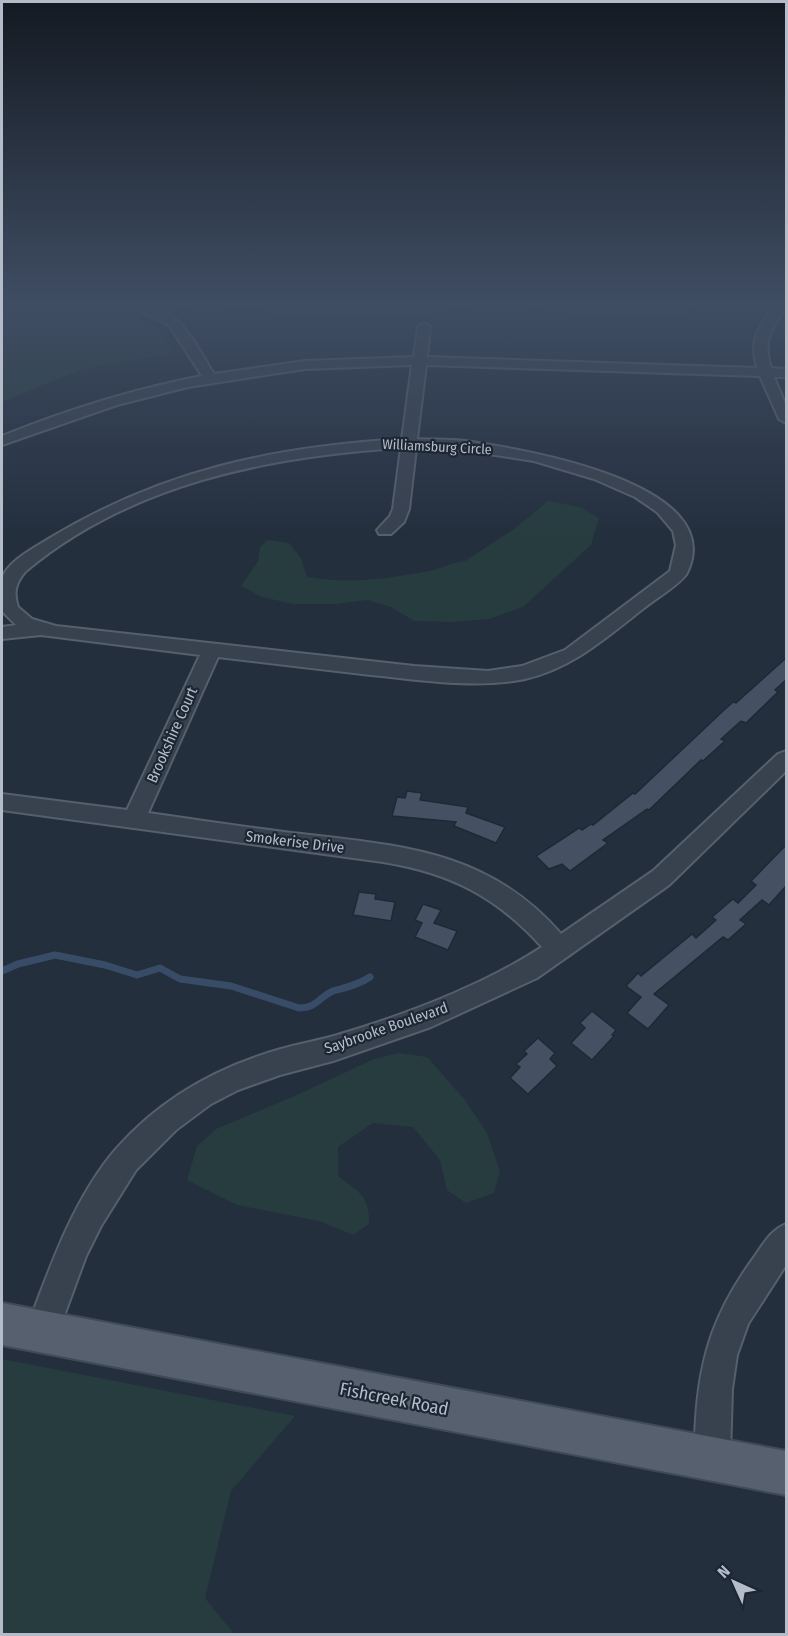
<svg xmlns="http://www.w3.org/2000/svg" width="788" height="1636" font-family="'Fira Sans Condensed',sans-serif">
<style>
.green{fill:#263c3f}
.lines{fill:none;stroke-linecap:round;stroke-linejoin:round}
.stream{stroke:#394c67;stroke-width:7}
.building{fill:#455162;stroke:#1f2835;stroke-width:1.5}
.minor-casing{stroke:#565f6c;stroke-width:4}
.major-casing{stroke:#414a57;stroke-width:4}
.minor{fill:#38414e;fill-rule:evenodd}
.major{fill:#56606e;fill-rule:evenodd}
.labels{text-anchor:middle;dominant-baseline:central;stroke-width:4.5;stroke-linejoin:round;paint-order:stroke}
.far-street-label{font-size:14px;fill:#b4bcc9;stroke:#1d2633}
.street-label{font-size:15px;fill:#b4bcc9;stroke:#1d2633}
.near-street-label{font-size:18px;fill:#b4bcc9;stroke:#1d2633}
</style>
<rect width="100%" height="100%" fill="#242f3e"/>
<path class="green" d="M2,304H121L135,318L154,324L175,353L82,369L2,402Z
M170,304H474L413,317L280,318L264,308L198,312Z
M527,304H698L701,305L681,315L651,317L545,311Z
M548,501L580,507L599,518L591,545L523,607L489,619L452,622L414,621L391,607L367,600L336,604H293L262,597L241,586L258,561L260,547L267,540L289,543L301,558L307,577C351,584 385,579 429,571C441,569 454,561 465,561L514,529Z
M399,1053L427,1057L465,1100L487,1133L500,1171L494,1193L466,1203L447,1190L440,1160L413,1127L373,1123L338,1147V1176C359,1192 370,1196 369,1224L353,1235L319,1221L237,1205L187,1180L197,1146L216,1129L299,1094L374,1059Z
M2,1359L295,1416L231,1491L205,1598L234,1634H2Z"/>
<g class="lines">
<path class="stream" d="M2,971L18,964L55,955L105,965L137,975L160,968L180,979L231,986L299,1008C317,1008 319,997 333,991C347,987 358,985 370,977"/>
</g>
<path class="building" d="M786,658V680L775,690L778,692L746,723L741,721L721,739L725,741L703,761L701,760L649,810L647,809L603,840L608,843L570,871L562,864L549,869L536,856L579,828L582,830L591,824L593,825L633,793L635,794L723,711L733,702L736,703Z
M407,791L422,793L420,800L468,807L466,813L505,827L496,843L454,826L456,822L392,816L397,797L405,798Z
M786,845V886L769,905L762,900L740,920L746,924L728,940L723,937L654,994L669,1005L648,1029L627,1013L641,997L626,986L638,973L641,976L692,934L696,938L716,920L712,917L733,899L738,903L756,885L751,881Z
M359,892L376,894L375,899L395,902L391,921L353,915Z
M423,904L441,910L434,923L457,931L448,950L415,937L422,923L415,920Z
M592,1011L616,1030L612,1035L614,1036L592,1060L571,1043L585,1028L580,1023Z
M538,1038L555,1053L550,1059L557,1066L528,1094L510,1078L520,1067L516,1064L527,1054L524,1051Z"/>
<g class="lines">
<defs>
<path id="minor" d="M131,304C179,304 192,339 214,374L305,361L414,357L418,327L424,323L430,327L427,357L757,368C749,337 758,327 778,304H786C786,311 784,312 780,317C766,335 765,347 771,368L786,369V377H774L786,406V423L779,419L760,376L426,365L417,439C435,440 454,439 472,442C526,450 730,484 687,573C682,583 654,600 644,608C607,637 573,668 525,679C475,689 422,680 371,675C320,669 269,663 218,657L148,813C199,820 250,828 302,834C403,846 489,851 561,934L653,871L778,754L786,751V771L669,885L537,978L431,1027L333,1061L280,1075L238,1090L211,1104L176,1130L136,1170L101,1226L86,1256L54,1343L42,1347L30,1343L26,1331C49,1270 73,1199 116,1149C160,1099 217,1067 281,1049C298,1044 316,1041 334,1036C402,1016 482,986 542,947C496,896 450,873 383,862L2,810V794L127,810L200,655L41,635L2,639V627L16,625L2,611C2,601 0,587 2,579C7,561 36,547 50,538C163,470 273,447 402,439L412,365L305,369L188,387L117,405L2,445V436C67,410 133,389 202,376L169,325L133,308ZM401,448L393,509L390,516L377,530L379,534H391L404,522L409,509L416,448L469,451L534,461L594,479L635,497L657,512L673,531L676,545L670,571L565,650L522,666L488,671L414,666L56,626L32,619L18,607C13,592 16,582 26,571C130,484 269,456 401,448Z
M786,1224V1265L748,1324L737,1355L732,1389L730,1456L724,1468L712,1474L700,1468C693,1452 695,1436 696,1419C700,1354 716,1309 755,1256C764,1243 771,1230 786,1224Z"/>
<path id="major" d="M2,1303L786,1451V1495L2,1345Z"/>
</defs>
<use href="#minor" class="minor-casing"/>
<use href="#major" class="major-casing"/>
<use href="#minor" class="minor"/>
<use href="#major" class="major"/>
</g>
<linearGradient id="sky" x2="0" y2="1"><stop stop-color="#141a22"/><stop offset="0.57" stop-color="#3f4d63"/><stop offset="1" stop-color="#3f4d63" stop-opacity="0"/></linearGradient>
<rect width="788" height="533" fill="url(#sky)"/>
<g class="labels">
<g class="far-street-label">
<text transform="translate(437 447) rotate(3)">Williamsburg Circle</text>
</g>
<g class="street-label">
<text transform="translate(172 735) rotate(-66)">Brookshire Court</text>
<text transform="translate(295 842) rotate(7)">Smokerise Drive</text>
<text transform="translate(386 1028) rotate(-19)">Saybrooke Boulevard</text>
</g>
<g class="near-street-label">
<text transform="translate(394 1399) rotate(11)">Fishcreek Road</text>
</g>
</g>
<rect width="788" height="1636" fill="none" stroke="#b4bcc9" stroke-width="6"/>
<g transform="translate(734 1582) rotate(315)" stroke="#1d2633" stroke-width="4.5" paint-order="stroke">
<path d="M0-4.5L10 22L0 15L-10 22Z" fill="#b4bcc9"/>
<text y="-9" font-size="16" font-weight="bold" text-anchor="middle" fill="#b4bcc9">N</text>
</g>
</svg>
